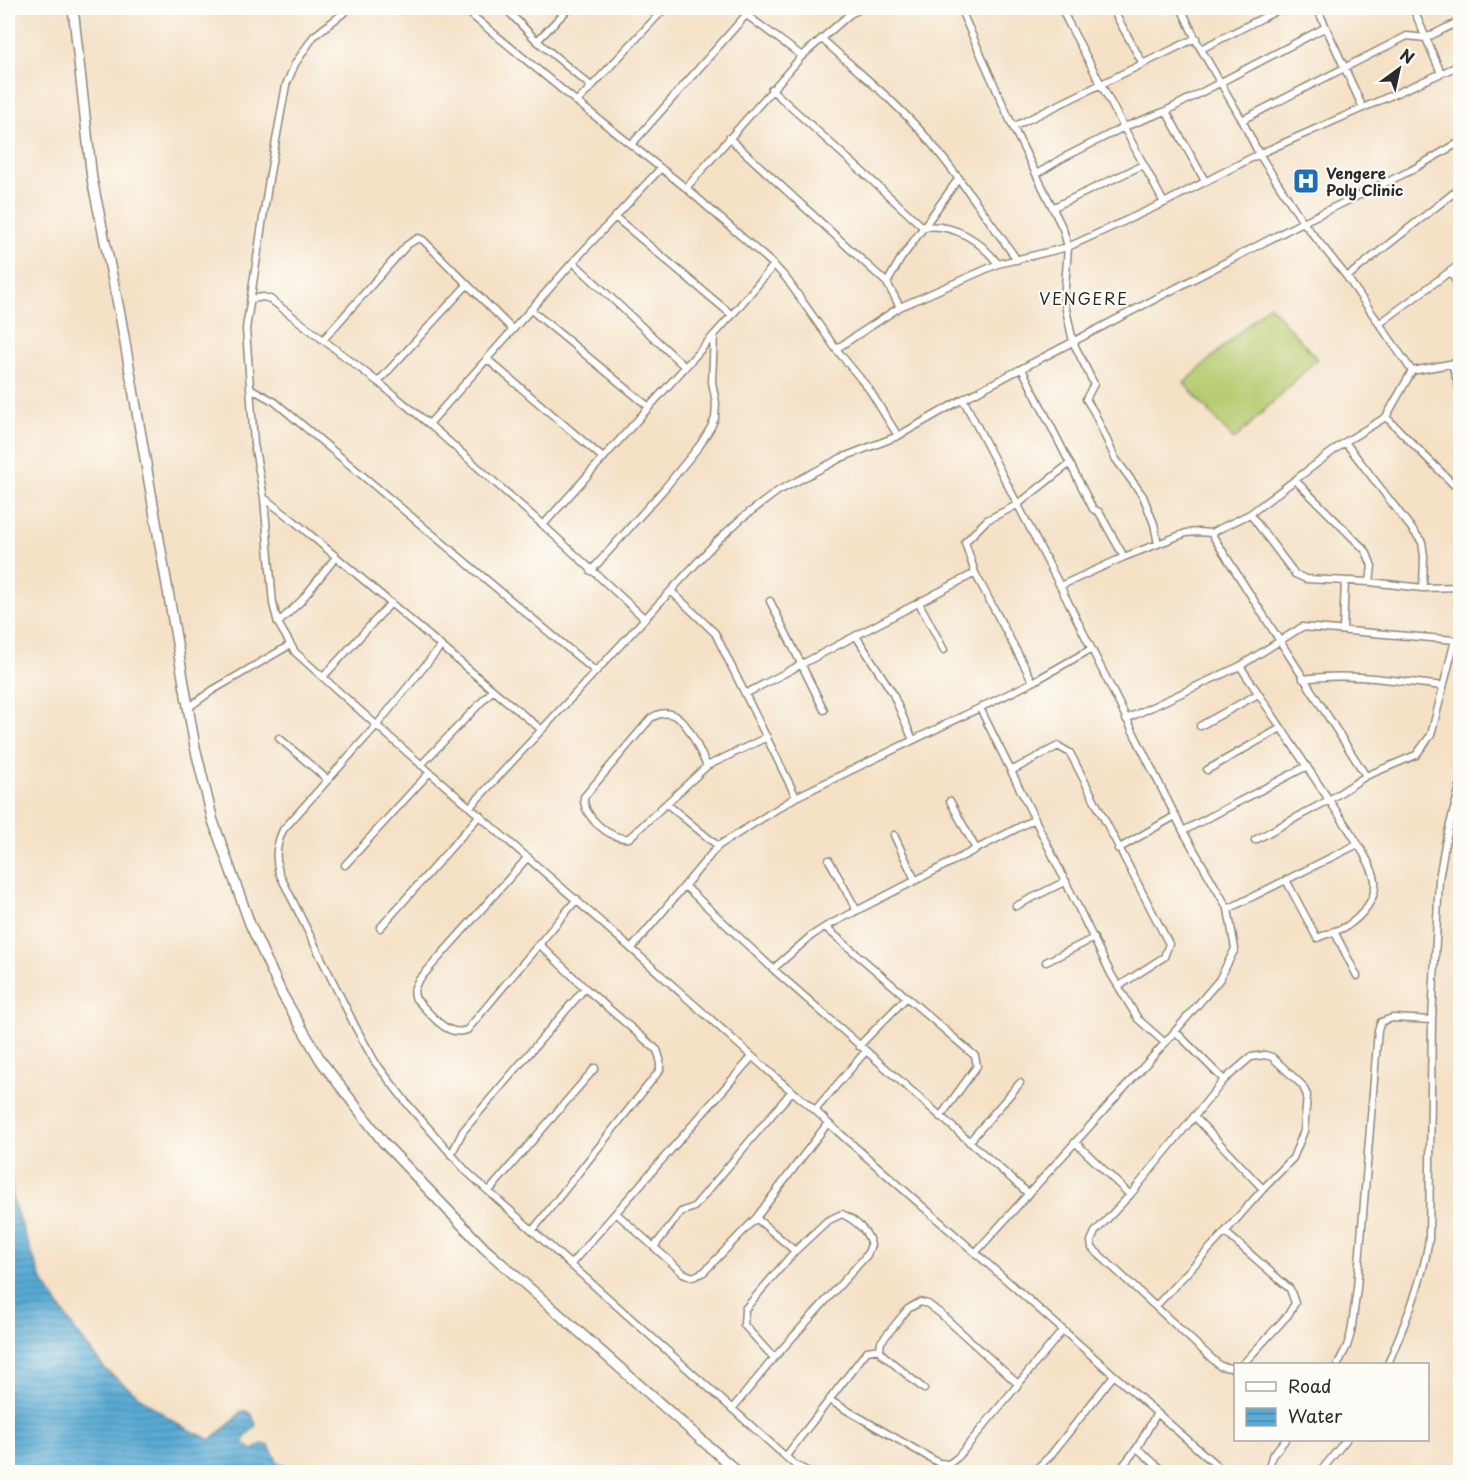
<svg xmlns="http://www.w3.org/2000/svg" width="1468" height="1480" font-family="'Playpen Sans',sans-serif">
<style>
.grass{fill:#b6cb6f;stroke:#707b4d;stroke-width:1.5}
.water{fill:url(#water-rules);stroke:#426a80;stroke-width:1.5}
.lines{fill:none;stroke-linecap:round;stroke-linejoin:round}
.street-casing{stroke:#908678;stroke-width:9}
.primary-casing{stroke:#908678;stroke-width:12}
.street{stroke:#fff;stroke-width:6}
.primary{stroke:#fff;stroke-width:9}
.labels{text-anchor:middle;dominant-baseline:central;stroke-width:4.5;stroke-linejoin:round;paint-order:stroke}
.poi-label{font-size:15px;font-weight:bold;fill:#2b2b2b;stroke:#fdfcf7;text-anchor:start}
.neighbourhood-label{font-size:16px;letter-spacing:1.5px;fill:#2b2b2b;stroke:#fdfcf7}
</style>
<defs>
<pattern id="water-rules" width="6" height="5" patternUnits="userSpaceOnUse" patternTransform="scale(1.5)"><rect width="6" height="5" fill="#59aad4"/><path d="M0 2.5h6" fill="none" stroke="#4a8bac"/></pattern>
</defs>
<rect width="100%" height="100%" fill="#fdfcf7"/>
<filter id="ink" filterUnits="userSpaceOnUse"><feTurbulence type="fractalNoise" baseFrequency=".0167" numOctaves="2"/><feDisplacementMap in="SourceGraphic" scale="12" xChannelSelector="R" yChannelSelector="G"/><feConvolveMatrix kernelMatrix="1 2 1 2 8 2 1 2 1" color-interpolation-filters="sRGB"/></filter>
<filter id="wash" filterUnits="userSpaceOnUse"><feTurbulence type="fractalNoise" baseFrequency=".008" numOctaves="4" result="noise"/><feDisplacementMap in="SourceGraphic" scale="24" xChannelSelector="R" yChannelSelector="G"/><feGaussianBlur stdDeviation="1.35" result="paint"/><feColorMatrix in="noise" values="0 0 0 0 0 0 0 0 0 0 0 0 0 0 0 0 0 1.4 0 .05"/><feComposite in="paint" operator="in"/></filter>
<g filter="url(#wash)">
<rect width="100%" height="100%" fill="#f4e1c6"/>
<path class="grass" d="M1269,305L1317,359L1234,440L1184,383Z"/>
<path class="water" d="M8,1148L13,1202L41,1278L74,1329L105,1369L149,1404L179,1425L211,1440C221,1430 233,1424 240,1412L246,1411L252,1415L256,1425L245,1437L244,1444L253,1450L262,1444L269,1446L278,1463C284,1464 289,1466 290,1472H8Z"/>
</g>
<g filter="url(#ink)">
<g class="lines">
<defs>
<path id="street" d="M350,8L314,36L295,64L286,85L269,179L246,329L254,444L264,498L273,604L278,623L295,652C424,770 559,883 689,1000C720,1027 750,1055 781,1082C797,1096 814,1107 828,1123L1224,1472
M463,8L577,102L686,188L774,265L786,278L836,349L869,389L898,436
M505,8L537,41L592,87
M737,8L802,56
M960,8L1013,127L1063,229L1068,247L1064,300L1073,342L1094,384L1086,399L1094,412L1115,458L1143,496L1154,524L1158,544
M1065,8L1063,12L1068,22L1164,203
M1112,8L1143,64
M1181,8L1198,44L1242,120L1259,154L1303,222L1347,277L1412,371L1386,417L1345,442L1250,514L1211,533
M1317,8L1363,108
M1413,8L1441,73
M1415,13L1425,8
M822,39C857,71 895,101 926,137C959,176 988,219 1017,260
M537,41L569,8
M1201,49L1282,8
M771,89L923,227C954,223 980,240 998,264
M577,102L665,8
M1166,111L1205,181
M1242,120L1407,36L1426,38L1460,21
M1013,127L1196,38
M729,138L887,283L900,307
M632,144L746,15
M1037,174L1061,159L1124,127L1166,111L1326,27
M686,188L802,56L850,14L862,8
M1054,207L1143,165
M615,217L732,315
M573,262L685,367
M1450,272L1460,287
M1347,277L1460,188
M887,283L900,260L959,178
M252,299L263,297L270,299L378,382L429,424L543,525L644,618
M531,310L649,407
M1379,324L1460,264
M323,340L407,245L418,238L423,240L513,330
M836,349L900,307L998,264L1068,247L1164,203L1259,154L1460,65
M487,359L603,458
M1452,364L1460,391
M1022,369L1093,509L1099,512L1124,557
M1412,371L1460,362
M378,382L467,285
M250,388L275,402L595,671
M963,399L1060,586L1183,831L1228,909L1235,949L1219,980L1165,1043L976,1252
M1386,417L1460,491
M429,424L573,262L661,168
M1345,442L1422,542L1424,556L1423,588
M1296,481L1366,551L1372,566L1370,582
M264,498L294,521L493,690L542,730
M1250,514L1295,574L1306,579L1370,582L1423,588L1460,587
M543,525L732,315L774,265
M591,571L665,488L700,445L711,427L715,418L716,403L712,382L714,335
M1060,586L1124,557L1186,533L1198,532L1211,533L1366,776
M671,591L715,633L796,797
M770,601L824,710
M919,603L944,650
M278,623L301,601L336,557
M1302,627L1455,640L1431,735L1416,755L1366,776L1329,800L1240,666Z
M1343,630L1345,581
M856,636L892,692L913,740
M441,646L376,726L283,830C276,845 275,857 279,873L356,1028L375,1062L409,1106L467,1172L795,1465L809,1472
M323,677L391,603
M1303,679C1349,672 1397,681 1443,686
M1033,682L975,573L965,542L987,520L1017,505L1069,464
M745,694L975,573
M189,707L213,690L290,645
M980,708L1111,974L1138,1019L1165,1043
M1126,719L1240,666
M1200,726L1258,694
M279,738L328,780
M421,765L493,690
M707,766C695,743 683,699 651,718L584,797C582,816 611,841 629,838L707,766L767,737
M1207,770L1281,728
M1011,771L1058,746L1070,753L1169,944L1164,957L1119,986
M950,801L976,849
M667,804L718,846
M470,807L717,541L742,518L778,491L841,458L898,436L963,399L1303,222L1410,171L1460,142
M1183,831L1307,766
M894,835L915,880
M1255,840L1329,800C1340,817 1373,862 1375,881C1377,899 1361,917 1347,926C1338,931 1326,934 1317,938L1286,880
M1118,849L1175,816
M528,857L418,981C414,988 413,992 416,999C429,1012 446,1038 467,1030L577,899
M829,860L856,909
M345,865L429,773
M685,886L773,969L1029,1194
M1016,906L1066,881
M1228,909L1358,844
M825,927L1035,819
M380,928L480,815
M1334,931L1357,976
M632,948L718,846L796,797L1033,682L1091,649
M1046,962L1094,938
M773,969L811,936L825,927L975,1056L977,1066L940,1117
M1175,1031L1224,1080L1130,1195L1095,1232L1091,1241L1092,1248L1220,1366L1236,1369
M859,1046L907,997
M1224,1080L1251,1057L1265,1055L1272,1057L1302,1085L1307,1095L1304,1131L1293,1158L1263,1189L1225,1232L1290,1289L1295,1303L1288,1315L1243,1364
M816,1109L866,1051
M1194,1116L1263,1189
M969,1142L1020,1083
M1075,1142L1130,1195
M451,1155L463,1131L585,988
M489,1191L595,1068
M616,1213L683,1273L693,1277L704,1272L756,1218L828,1123
M756,1218L795,1251
M533,1230L660,1070V1059L657,1050L585,988L539,944
M654,1247L681,1212L694,1207L792,1091
M571,1264L752,1057
M1156,1306L1225,1232
M1338,1364L1347,1346L1351,1333L1357,1288L1378,1030L1381,1022L1392,1018L1432,1020
M1388,1364C1405,1322 1422,1285 1429,1239L1432,1020L1439,879L1445,844L1460,786
M924,1389L882,1354L880,1349L881,1342L908,1309L920,1302L928,1304L941,1314L1018,1384
M829,1400L939,1463L949,1464L958,1457L1063,1330
M732,1409L774,1358L867,1255L871,1245C868,1231 855,1220 842,1214L827,1221L795,1251L745,1309L744,1325L774,1358
M1137,1448L1164,1472
M786,1456L867,1351L880,1349
M1033,1472L1050,1456L1114,1375
M1118,1472L1137,1448L1157,1413
M1268,1472L1272,1456L1285,1440
M1320,1472L1346,1440"/>
<path id="primary" d="M73,8L92,179L120,314L195,747L213,821L250,924L282,994L321,1061L384,1143L484,1248L738,1472"/>
</defs>
<use href="#street" class="street-casing"/>
<use href="#primary" class="primary-casing"/>
<use href="#street" class="street"/>
<use href="#primary" class="primary"/>
</g>
</g>
<defs>
<symbol id="hospital-square" viewBox="-11 -11 22 22"><rect x="-9" y="-9" width="18" height="18" rx="4" fill="#1f6fb2" stroke="#fdfcf7"/><path d="M-5-5h3v3.5h4V-5h3V5h-3V1.5h-4V5h-3Z" fill="#fff"/></symbol>
</defs>
<g fill-rule="evenodd">
<use href="#hospital-square" x="1291" y="166" width="30" height="30"/>
</g>
<g class="labels">
<g class="poi-label">
<text x="1326" y="172">Vengere<tspan x="1326" dy="17">Poly Clinic</tspan></text>
</g>
<g class="neighbourhood-label">
<text x="1084" y="298">VENGERE</text>
</g>
</g>
<rect width="1468" height="1480" fill="none" stroke="#fdfcf7" stroke-width="30"/>
<rect x="1234" y="1363" width="195" height="78" fill="#fdfcf7" stroke="#a9a8a5" stroke-width="1.5"/>
<rect x="1246" y="1382" width="30" height="9" fill="#ffffff" stroke="#a9a8a5" stroke-width="1.5"/>
<text x="1288" y="1393" font-size="18" fill="#2b2b2b">Road</text>
<rect x="1246" y="1408" width="30" height="18" fill="url(#water-rules)" stroke="#a9a8a5" stroke-width="1.5"/>
<text x="1288" y="1423" font-size="18" fill="#2b2b2b">Water</text>
<g transform="translate(1399 69) rotate(33)" stroke="#fdfcf7" stroke-width="4.5" paint-order="stroke">
<path d="M0-4.5L10 22L0 15L-10 22Z" fill="#2b2b2b"/>
<text y="-9" font-size="16" font-weight="bold" text-anchor="middle" fill="#2b2b2b">N</text>
</g>
</svg>
